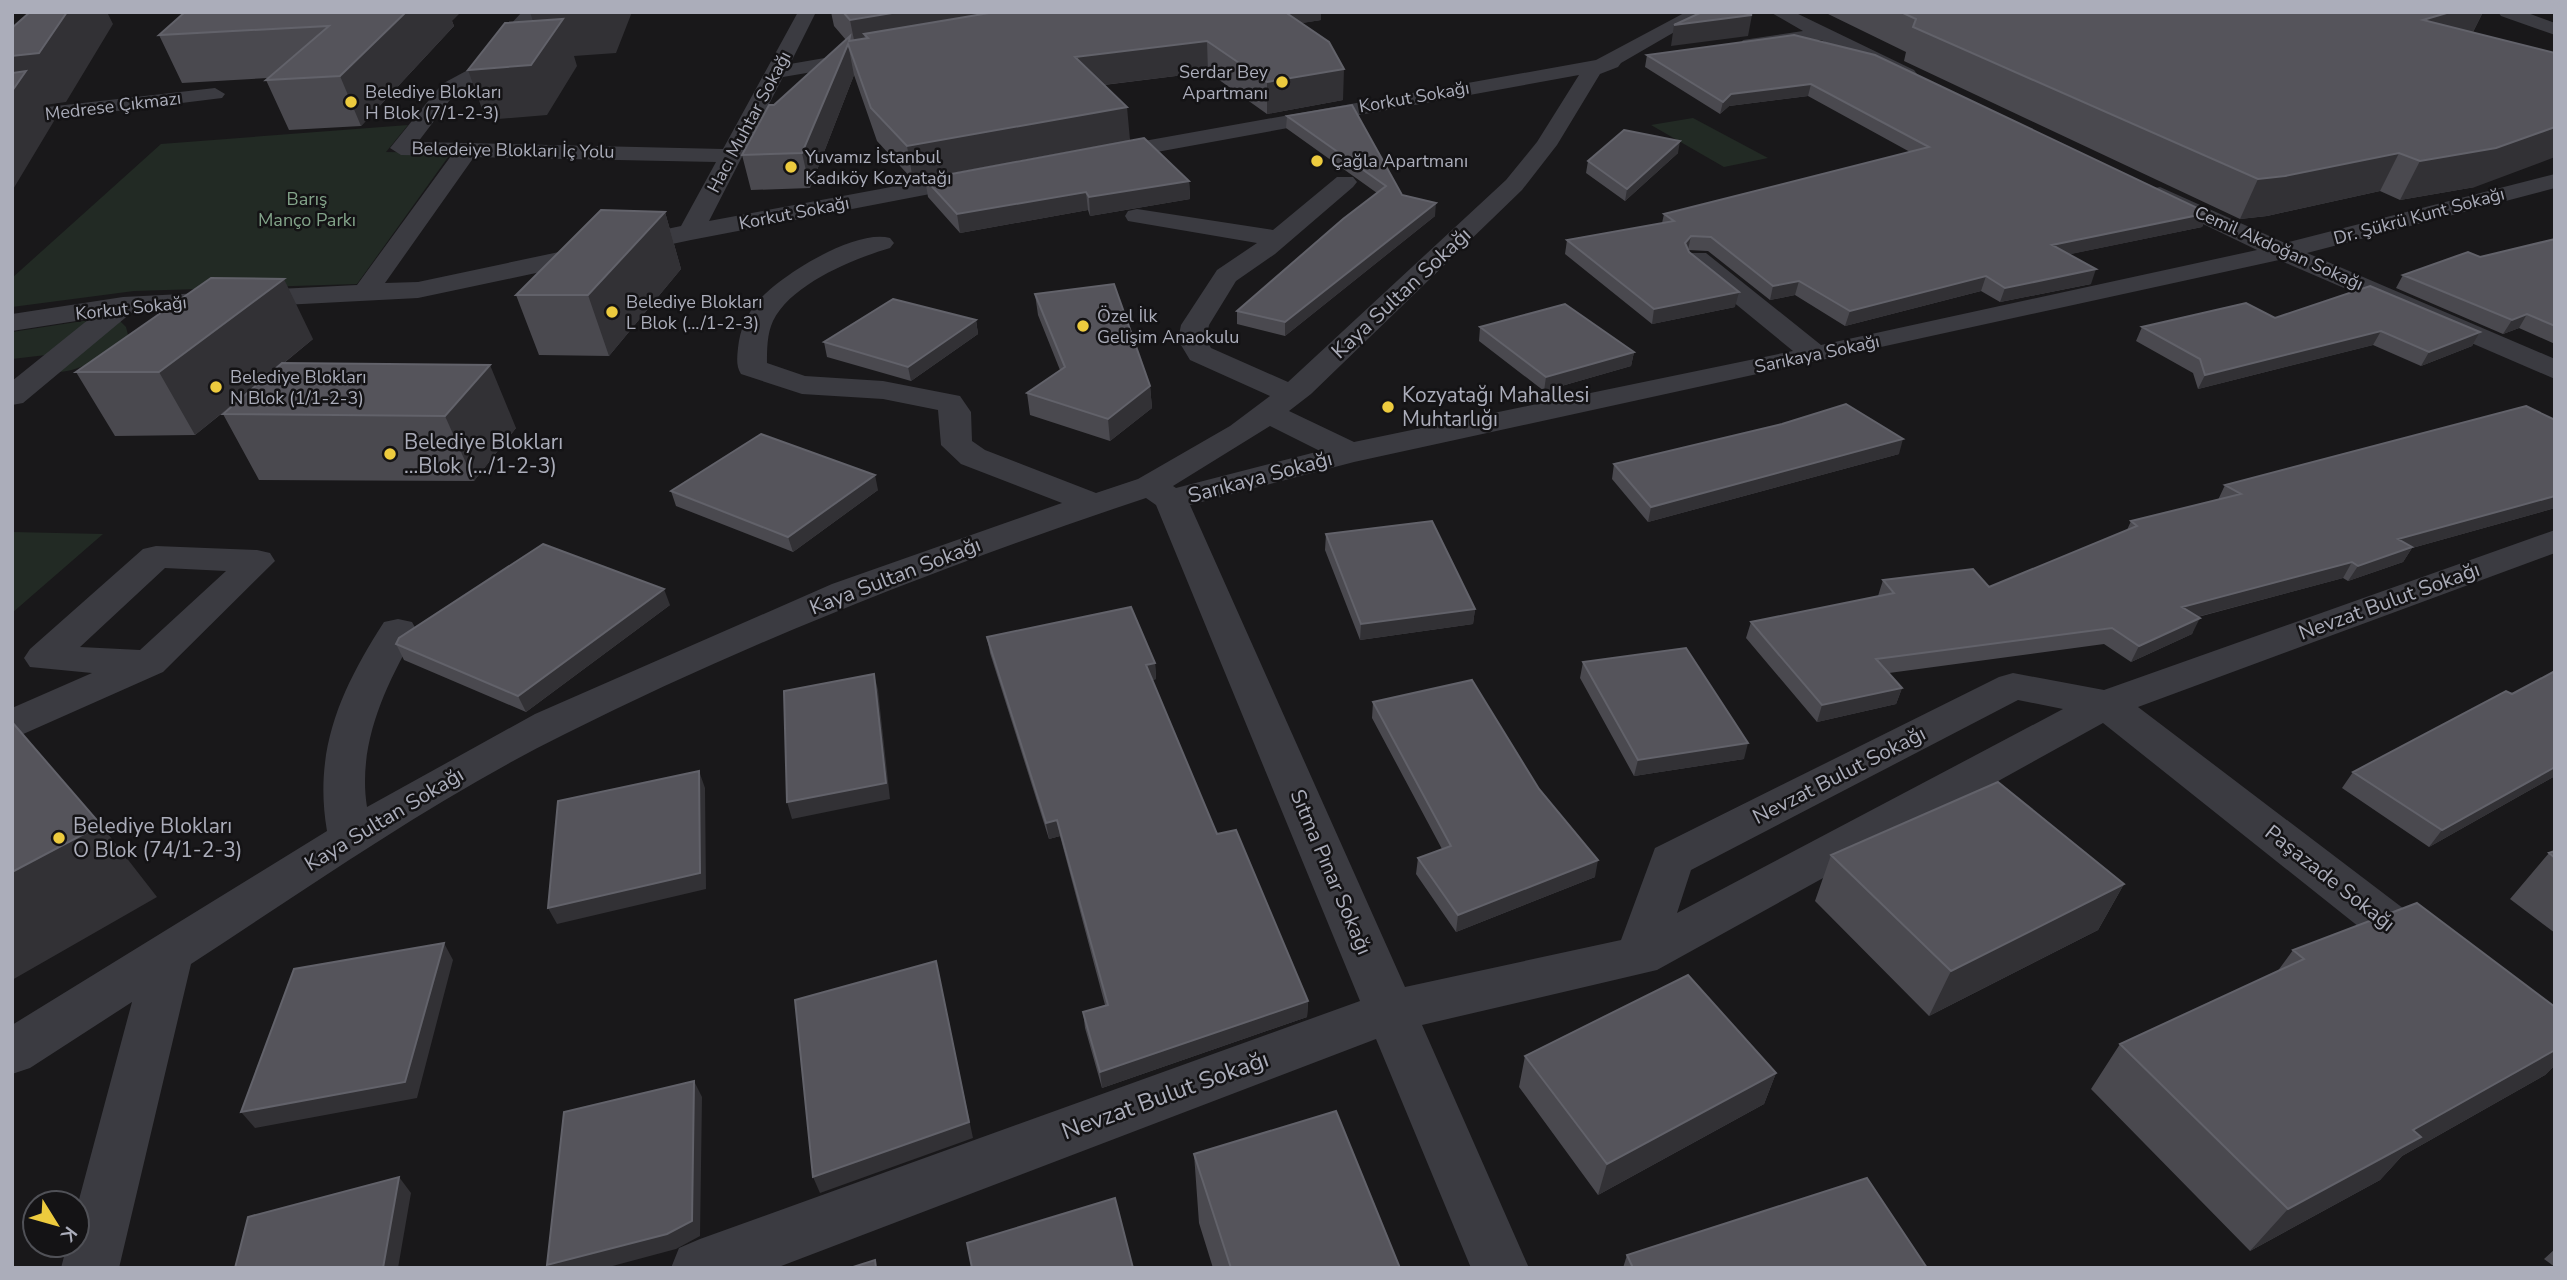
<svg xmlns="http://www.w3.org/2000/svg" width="2567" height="1280" font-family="'Nunito Sans',sans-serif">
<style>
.green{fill:#222a24}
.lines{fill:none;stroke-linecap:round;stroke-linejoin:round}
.minor{fill:#3b3b41;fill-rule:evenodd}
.wall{fill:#4a494f}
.shaded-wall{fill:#323135}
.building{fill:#55545b;stroke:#62626a;stroke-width:2}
.poi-dot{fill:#edcb3e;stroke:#141315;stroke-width:2.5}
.labels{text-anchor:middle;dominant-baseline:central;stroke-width:5;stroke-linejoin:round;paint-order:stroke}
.far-poi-label{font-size:18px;fill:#abadba;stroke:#141315;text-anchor:start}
.far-street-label{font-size:18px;fill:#abadba;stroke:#141315}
.far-park-label{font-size:18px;fill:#83a48a;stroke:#141315}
.street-label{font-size:21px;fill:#abadba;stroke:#141315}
.poi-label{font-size:21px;fill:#abadba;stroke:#141315;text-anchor:start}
.near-street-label{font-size:24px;fill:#abadba;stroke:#141315}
</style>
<rect width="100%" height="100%" fill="#19181a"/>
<path class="green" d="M1693,118L1768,158L1724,167L1651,125Z
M408,125L386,152L451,153L357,284L134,291L12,307V278L161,144Z
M115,316L126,327L128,335C113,352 81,372 58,372L46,355L12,359V332Z
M12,532L103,534L12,613Z"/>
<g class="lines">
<path class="minor" d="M522,12H541L506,52L493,72L456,92L418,142L723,149L798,12H816L790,64L871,50L881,56L871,62L783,77L709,221L977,171L985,173L989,178L985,183L977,185L691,240L418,298L131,313L23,403L12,405V381L89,319L12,331V314L123,297L357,285L451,156L401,155L390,148L442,84L479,64L491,45ZM474,157L716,162L681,226L418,282L385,283Z
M1686,12H1709L1621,63L1618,67L1600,74L1557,145L1522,190L1311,394L1289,411L1354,442L1793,351L1688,265L1684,259L1688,253H1706L1821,345L2257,250L2151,199L2148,194L2151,189L2160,187L2285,243L2555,174V188L2307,253L2555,359V379L2279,260L1354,462L1190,505L1405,987L1621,940L1655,848L1999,677L2013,673L2104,690L2555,530V553L2138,707L2437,934L2444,948L2437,962L2420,968L2403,962L2103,723L1657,970L1422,1025L1529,1268H1471L1376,1039L776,1268H671L679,1248L700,1239L1360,1001L1156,505L1146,498C947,564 753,640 565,734C434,799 314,884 191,964L119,1268H61L67,1245H77V1207L132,1002L30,1068L12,1074V1025L327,831C313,750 341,689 384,622L398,619L412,622L417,631C386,684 357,744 367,807L535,714L832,584L1062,503L961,464L941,445L938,410L883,399L802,394L741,374C736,366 737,358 738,348C740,329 747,313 760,299C783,274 855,229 890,238L894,243L890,248C853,259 791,284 773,321C767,334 767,349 767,363L805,376L883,381L960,396L971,412L972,441L985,450L1096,493L1138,479L1230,426L1270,396L1190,360L1178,340L1181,325L1217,270L1257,243L1128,221L1125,216L1128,211L1137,209L1273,230L1337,177H1353L1357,182L1353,187L1275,254L1236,281L1209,325L1206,340L1211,348L1288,382L1506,180L1537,142L1579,75L1102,162L1094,160L1091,155L1094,150L1596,60ZM1270,426L1320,451L1176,488L1173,486ZM2018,700L2063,709L1677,913L1691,870Z
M1770,12H1794L1914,70L1917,74L1914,78H1900L1821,40L1743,48L1740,44L1743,40L1803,31Z
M2498,12H2525L2555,23V35L2501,16Z
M215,88L225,94L222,98L12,124V111Z
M156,546L257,550L270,553L275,561L163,672L12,739V708L92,673L30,667L24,658L30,649L143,549ZM165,568L226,571L140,650L80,647Z"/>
</g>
<path class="wall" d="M185,12L452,21L454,26L361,126L289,130L266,80L268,78L182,83L159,35Z
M831,12H1321V20L1301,23L1343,100L1267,114L1208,72L1104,85L1130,140L913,180L877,141L854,75L810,188L751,190L742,155L774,105L846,40L834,26Z
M1824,12H2483L2473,32L2475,187L2400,200L2380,191L2267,216L2240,219L1904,61L1906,52Z
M1794,35L2208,213L2202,227L2070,254L2091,284L2000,302L1981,291L1845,326L1795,295L1770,300L1708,251L1688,250L1735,307L1652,324L1565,254L1567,240L1662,223L1664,214L1910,152L1808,96L1729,106L1720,114L1645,67L1647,55Z
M1287,116L1402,195L1435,216L1285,336L1237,324V311L1377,193L1286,128Z
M1678,153L1625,201L1586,173L1588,161Z
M925,179L1189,181L1190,199L1090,216L1088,210L960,233L928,197Z
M665,212L681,269L609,356L539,355L516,295Z
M2555,239V344L2519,328L2503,334L2396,288L2403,275Z
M1035,294L1150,386L1152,408L1110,441L1030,415L1027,393L1060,370L1038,315Z
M2275,318L2480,332L2472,346L2421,366L2373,345L2198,389L2193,373L2136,341L2142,327Z
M976,320L978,334L911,381L827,357L824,342Z
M1480,327L1634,352L1631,366L1544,391L1479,341Z
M313,339L284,363L516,428L474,481L259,480L223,414L251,390L195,435L115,436L76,372Z
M2555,420V508L2412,548L2403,562L2348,581L2343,578L2198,617L2192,634L2131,662L2104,644L1889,673L1902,688L1896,704L1817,722L1746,638L1751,622L1878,596L1883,580L1989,587L2127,530L2131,521L2218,500L2225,485Z
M1899,454L1648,522L1612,479L1614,464Z
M878,490L793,552L676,506L671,491Z
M1326,534L1475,609L1473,624L1360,640L1325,550Z
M670,605L526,712L404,660L396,644Z
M987,637L1155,663L1156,679L1152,680L1217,834L1308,1001L1307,1017L1102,1088L1085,1028L1083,1012L1105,1005L1060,836L1049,839L990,653Z
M1583,662L1744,759L1634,776L1580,678Z
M2555,671V776L2429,847L2342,788L2353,772L2512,694Z
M1373,702L1595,877L1456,932L1416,874L1418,858L1442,849L1372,718Z
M2555,851V933L2510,899L2549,853Z
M1831,855L2124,884L2098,930L1929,1016L1815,901Z
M2293,950L2555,1007V1065L2545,1075L2402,1156L2380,1180L2250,1251L2091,1089L2120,1044L2277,972Z
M1525,1056L1776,1073L1764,1104L1598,1195L1519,1087Z
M1194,1154L1400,1268H1213L1199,1223Z
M2555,1249V1267L2544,1259Z
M1627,1255L1927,1268H1623Z"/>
<path class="shaded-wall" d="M67,12H107L113,24L66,102L45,105L54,121L12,191V56Z
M406,12H461L452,21L454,26L361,126L340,76Z
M530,12H632L616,53L574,56L577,66L547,115L486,120L468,70L542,49Z
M898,12H1074L868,38L864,34L867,48L856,50L850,20Z
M1267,12H1321V20L1267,29Z
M2450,12H2483L2472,34L2423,20Z
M1752,15L1748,36L1671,46L1674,25Z
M1207,41L1208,72L1078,88L1075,57Z
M848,44L854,75L810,188L802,153Z
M1344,69L1343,100L1267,114V82Z
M1811,84L1808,96L1729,106L1720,114L1723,102L1731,94Z
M1127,107L1130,140L913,180L907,146Z
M2555,127V157L2475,187L2400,200L2420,161Z
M1680,141L1678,153L1625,201L1627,189Z
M2399,153L2380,191L2267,216L2240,219L2258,179Z
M1189,181L1190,199L1090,216L1089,197Z
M1086,192L1088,210L960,233L957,214Z
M1436,203L1435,216L1285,336V322Z
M665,212L681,269L609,356L588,295Z
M2208,213L2202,227L2047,259L2052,245Z
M1691,236L1688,250L1685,243Z
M2096,269L2091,284L2000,302L2005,288Z
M1986,276L1981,291L1845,326L1850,311Z
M284,279L313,339L195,435L159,372Z
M1799,281L1795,295L1770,300L1773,286Z
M1739,292L1735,307L1652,324L1654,309Z
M2527,314L2519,328L2503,334L2512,320Z
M976,320L978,334L911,381L908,367Z
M2381,331L2373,345L2198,389L2205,375Z
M2480,332L2472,346L2421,366L2429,352Z
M1634,352L1631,366L1544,391L1546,377Z
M490,365L516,428L474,481L445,416Z
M1150,386L1152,408L1110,441L1108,419Z
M1903,439L1899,454L1648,522L1651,507Z
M875,475L878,490L793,552L788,537Z
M2555,496V508L2412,548L2403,562L2348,581L2358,566L2398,539Z
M2352,562L2343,578L2174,623L2182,607Z
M664,589L670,605L526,712L518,696Z
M1475,609L1473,624L1360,640L1361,624Z
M2200,618L2192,634L2131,662L2139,646Z
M1155,663L1156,679L1147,681L1146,665Z
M874,674L878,690L890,799L792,819L787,802Z
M1902,688L1896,704L1817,722L1822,705Z
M1748,743L1744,759L1634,776L1638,760Z
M2555,767V776L2429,847L2442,830Z
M699,771L705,788L706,889L557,924L548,908Z
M1057,820L1060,836L1049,839L1046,823Z
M101,825L157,897L12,980V872Z
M1598,860L1595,877L1456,932L1458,915Z
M2124,884L2098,930L1929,1016L1951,971Z
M444,943L453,960L417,1098L255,1128L241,1112Z
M936,961L973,1138L820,1193L813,1177Z
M1308,1001L1307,1017L1102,1088L1100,1072Z
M2555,1050V1065L2545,1075L2402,1156L2380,1180L2250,1251L2288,1209L2413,1130Z
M1776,1073L1764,1104L1598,1195L1607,1164Z
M694,1081L702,1097L700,1236L676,1249L605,1268H549L547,1265Z
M399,1177L411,1193L398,1268H383Z"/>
<path class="building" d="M30,12H67L39,53L12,56V28Z
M185,12H406L340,76L266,80L329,26L159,35Z
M843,12H898L850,20Z
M995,12H1285L1329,42L1344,69L1267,82L1207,41L1075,57L1127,107L907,146L871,108L848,44L802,153L742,155L769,105H774L850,36L849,41L868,38L864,34Z
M1702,12H1739L1752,15L1674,25Z
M1901,12H2450L2423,20L2555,53V127L2496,148L2420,161L2399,153L2285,176L2258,179L1913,27L1916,19Z
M563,19L531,65L468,70L505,23Z
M1794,35L1875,55L2208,213L2052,245L2096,269L2005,288L1986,276L1850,311L1799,281L1773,286L1711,237L1691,236L1685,243L1689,252L1739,292L1654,309L1567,240L1674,221L1664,214L1929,147L1811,84L1731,94L1723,102L1647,55Z
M26,71L12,91V73Z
M1352,105L1402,195L1436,203L1285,322L1237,311L1343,219L1386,186L1287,116Z
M1624,130L1680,141L1627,189L1588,161Z
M1144,138L1189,181L1089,197L1086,192L957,214L925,179Z
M601,210L665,212L588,295H516Z
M2555,239V326L2527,314L2512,320L2403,275L2468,252L2480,257Z
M211,278L284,279L159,372H76Z
M1114,284L1150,386L1108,419L1027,393L1065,367L1035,294Z
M2370,286L2480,332L2429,352L2381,331L2205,375L2200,359L2142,327L2246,303L2275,318Z
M893,299L976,320L908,367L824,342Z
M1565,304L1634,352L1546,377L1480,327Z
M282,363L490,365L445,416L223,414Z
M1846,404L1903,439L1651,507L1614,464L1782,424Z
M2526,406L2555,420V496L2398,539L2412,547L2358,566L2352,562L2182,607L2200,618L2139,646L2112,628L1876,659L1902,688L1822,705L1751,622L1894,593L1883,580L1973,569L1989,587L2137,526L2131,521L2241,494L2225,485Z
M761,434L875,475L788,537L671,491Z
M1432,521L1475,609L1361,624L1326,534Z
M543,544L664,589L518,696L396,644L399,638Z
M1131,607L1155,663L1146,665L1217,834L1236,830L1308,1001L1100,1072L1083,1012L1108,1005L1057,820L1046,823L987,637Z
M1686,648L1748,743L1638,760L1583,662Z
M2555,671V767L2442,830L2353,772L2506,691L2512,694Z
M874,674L886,783L787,802L784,691Z
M1472,680L1539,789L1598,860L1458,915L1418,858L1451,846L1373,702Z
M12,722L101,825L12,872Z
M699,771L700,873L548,908L558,801Z
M1998,782L2124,884L1951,971L1831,855Z
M2555,851V858L2549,853Z
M2417,903L2555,1007V1050L2413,1130L2421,1137L2288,1209L2120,1044L2304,959L2293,950Z
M444,943L405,1082L241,1112L294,969Z
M936,961L969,1122L813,1177L795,1000Z
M1688,975L1776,1073L1607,1164L1525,1056Z
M694,1081L692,1221L667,1234L547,1265L564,1112Z
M1336,1111L1400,1268H1231L1194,1154Z
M399,1177L383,1268H235L248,1217Z
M1867,1178L1927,1268H1633L1627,1255Z
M1115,1198L1133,1268H972L967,1243Z
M875,1260L876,1268H850Z"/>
<g class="poi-dot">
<circle cx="1282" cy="82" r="7"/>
<circle cx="351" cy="102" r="7"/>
<circle cx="1317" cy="161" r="7"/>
<circle cx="791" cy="167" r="7"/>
<circle cx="612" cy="312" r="7"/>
<circle cx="1083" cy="326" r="7"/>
<circle cx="216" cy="387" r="7"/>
<circle cx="1388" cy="407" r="7"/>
<circle cx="390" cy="454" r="7"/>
<circle cx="59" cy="838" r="7"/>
</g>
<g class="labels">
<g class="far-poi-label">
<text x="1268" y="72" text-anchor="end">Serdar Bey<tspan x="1268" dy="21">Apartmanı</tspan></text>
<text x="365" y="92">Belediye Blokları<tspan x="365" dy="21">H Blok (7/1-2-3)</tspan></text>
<text x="805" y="157">Yuvamız İstanbul<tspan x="805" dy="21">Kadıköy Kozyatağı</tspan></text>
<text x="1331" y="161">Çağla Apartmanı</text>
<text x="626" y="302">Belediye Blokları<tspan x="626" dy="21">L Blok (.../1-2-3)</tspan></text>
<text x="1097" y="316">Özel İlk<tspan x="1097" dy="21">Gelişim Anaokulu</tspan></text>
<text x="230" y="377">Belediye Blokları<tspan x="230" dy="21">N Blok (1/1-2-3)</tspan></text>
</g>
<g class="far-street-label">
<text transform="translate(1414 97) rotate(-10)">Korkut Sokağı</text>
<text transform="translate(113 106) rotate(-7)">Medrese Çıkmazı</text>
<text transform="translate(749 122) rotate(-62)">Hacı Muhtar Sokağı</text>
<text transform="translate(513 150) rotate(1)">Beledeiye Blokları İç Yolu</text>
<text transform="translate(794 213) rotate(-11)">Korkut Sokağı</text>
<text transform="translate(2419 216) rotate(-15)">Dr. Şükrü Kunt Sokağı</text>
<text transform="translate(2279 248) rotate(24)">Cemil Akdoğan Sokağı</text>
<text transform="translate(131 308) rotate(-6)">Korkut Sokağı</text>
<text transform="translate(1817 354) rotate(-12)">Sarıkaya Sokağı</text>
</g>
<g class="far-park-label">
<text x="307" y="199">Barış<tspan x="307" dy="21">Manço Parkı</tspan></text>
</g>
<g class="street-label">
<text transform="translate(1401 293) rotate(-43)">Kaya Sultan Sokağı</text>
<text transform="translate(1260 477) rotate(-15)">Sarıkaya Sokağı</text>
<text transform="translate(895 576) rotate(-21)">Kaya Sultan Sokağı</text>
<text transform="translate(2389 601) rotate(-20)">Nevzat Bulut Sokağı</text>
<text transform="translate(1839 775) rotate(-27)">Nevzat Bulut Sokağı</text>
<text transform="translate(384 819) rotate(-31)">Kaya Sultan Sokağı</text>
<text transform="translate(1331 872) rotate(67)">Sıtma Pınar Sokağı</text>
<text transform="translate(2330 878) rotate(38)">Paşazade Sokağı</text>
</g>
<g class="poi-label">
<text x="1402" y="395">Kozyatağı Mahallesi<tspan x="1402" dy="24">Muhtarlığı</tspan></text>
<text x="404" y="442">Belediye Blokları<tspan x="404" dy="24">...Blok (.../1-2-3)</tspan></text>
<text x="73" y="826">Belediye Blokları<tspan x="73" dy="24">O Blok (74/1-2-3)</tspan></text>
</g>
<g class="near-street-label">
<text transform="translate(1165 1095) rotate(-20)">Nevzat Bulut Sokağı</text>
</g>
</g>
<rect width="2567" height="1280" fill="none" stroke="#abadba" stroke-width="28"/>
<g transform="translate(56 1224) rotate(127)"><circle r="33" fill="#141315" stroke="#505157" stroke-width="2"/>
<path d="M0-5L12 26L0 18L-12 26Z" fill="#edcb3e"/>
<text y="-10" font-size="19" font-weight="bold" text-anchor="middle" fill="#abadba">K</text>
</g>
</svg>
